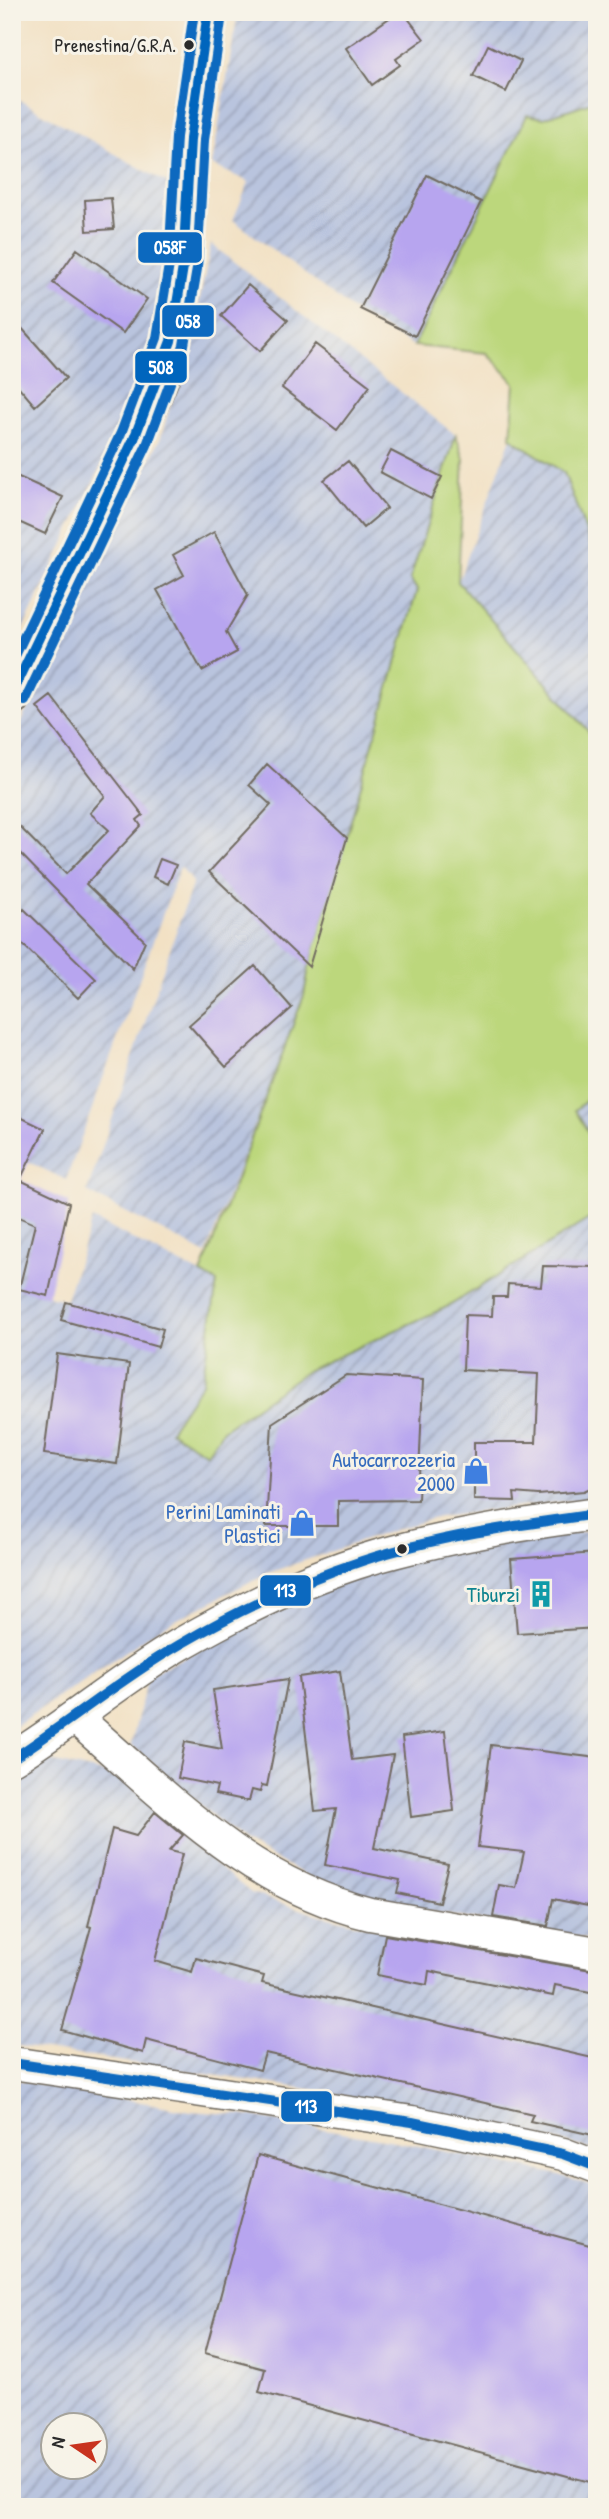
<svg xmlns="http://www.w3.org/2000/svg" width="609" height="2519" font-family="'Patrick Hand',sans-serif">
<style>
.industrial{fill:url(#industrial-furrows);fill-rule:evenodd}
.grass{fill:#bcd77c;stroke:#748154;stroke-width:2}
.building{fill:#b7a5ef}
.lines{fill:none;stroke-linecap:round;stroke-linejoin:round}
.minor-casing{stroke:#716b61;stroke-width:35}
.major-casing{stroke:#716b61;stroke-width:42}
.minor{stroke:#fff;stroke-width:32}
.major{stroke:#fff;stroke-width:38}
.bus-1-casing{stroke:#f7f3e8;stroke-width:16}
.bus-2-casing{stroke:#f7f3e8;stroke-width:16}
.bus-3-casing{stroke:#f7f3e8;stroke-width:16}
.bus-4-casing{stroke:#f7f3e8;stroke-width:16}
.bus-1{stroke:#0065bd;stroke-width:10}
.bus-2{stroke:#0c69bf;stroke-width:10}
.bus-3{stroke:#0c69bf;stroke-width:10}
.bus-4{stroke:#0c69bf;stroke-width:10}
.bus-dot{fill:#2b2b2b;stroke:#f7f3e8;stroke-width:2.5}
.labels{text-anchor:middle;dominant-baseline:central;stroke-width:6;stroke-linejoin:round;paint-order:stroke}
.bus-label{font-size:19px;fill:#2b2b2b;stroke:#f7f3e8;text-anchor:end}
.shop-label{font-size:21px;fill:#366cbe;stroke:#f7f3e8;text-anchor:end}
.culture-label{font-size:21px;fill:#0d838f;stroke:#f7f3e8;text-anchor:end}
.line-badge{stroke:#f7f3e8;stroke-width:2.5}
.badge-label{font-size:19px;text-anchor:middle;font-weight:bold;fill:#fff}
</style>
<defs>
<pattern id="industrial-furrows" width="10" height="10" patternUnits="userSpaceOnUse" patternTransform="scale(1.75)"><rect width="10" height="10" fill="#b9c4de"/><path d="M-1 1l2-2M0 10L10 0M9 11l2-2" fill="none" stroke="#979fb4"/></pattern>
</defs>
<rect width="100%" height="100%" fill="#f7f3e8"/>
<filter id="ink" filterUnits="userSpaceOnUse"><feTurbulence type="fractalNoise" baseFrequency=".0143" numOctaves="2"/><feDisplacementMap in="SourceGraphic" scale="14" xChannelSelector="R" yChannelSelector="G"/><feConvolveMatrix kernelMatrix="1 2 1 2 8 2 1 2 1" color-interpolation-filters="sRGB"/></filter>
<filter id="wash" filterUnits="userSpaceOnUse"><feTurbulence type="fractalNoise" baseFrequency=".00686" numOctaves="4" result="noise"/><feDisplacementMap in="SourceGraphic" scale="28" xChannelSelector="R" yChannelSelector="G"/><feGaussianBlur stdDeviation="1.57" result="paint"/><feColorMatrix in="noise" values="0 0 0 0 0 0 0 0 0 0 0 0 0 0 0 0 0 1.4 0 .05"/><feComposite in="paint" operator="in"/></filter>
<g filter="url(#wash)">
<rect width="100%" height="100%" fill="#f2e1c4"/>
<path class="industrial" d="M238,12H597V100L544,118L527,115L414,346L357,313L233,220L249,182L212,165Z
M12,96L167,183L161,293L151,342L139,380L127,412L12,652Z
M211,244L456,435L410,579L417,590L309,967L304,995L206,1254L87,1192L193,882L180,867L66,1180L12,1154V740L161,437L197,313Z
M511,438L564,473L597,561V741L458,582Z
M597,1092V1147L575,1109Z
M12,1177L69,1203L48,1296L66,1300L92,1219L217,1282L202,1383L170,1430H223L308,1370L449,1306L597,1214V1497L439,1517L400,1528L265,1574L162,1627L12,1728Z
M597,1530V1941L397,1906L317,1881L243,1842L131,1745L148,1675L327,1587L443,1551Z
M37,1758L123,1777L203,1854L251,1893L312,1913L359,1924L597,1965V2150L456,2118L314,2090L12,2045V1774Z
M12,2079L191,2111L242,2115L389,2140L556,2174L597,2186V2507H12ZM52,2424H94V2466H52Z"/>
<path class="grass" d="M597,100V561L564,473L511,438L515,383L487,353L414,346L527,115L544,118Z
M456,435L464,459L458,582L597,741V1092L575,1110L597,1147V1214L449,1306L308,1370L223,1430L207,1454L170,1431L202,1383L217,1282L201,1274L304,995L309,967L417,590L410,579Z"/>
<g id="blocks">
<path class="building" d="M398,12H403L424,39L396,59L400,65L372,85L346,48Z
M488,45L521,61L506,92L473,76Z
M427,175L481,202L415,336L360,309Z
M111,198L114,229L87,231L85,200Z
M77,249L147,299L123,333L53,283Z
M248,285L288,320L260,351L221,316Z
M12,317L66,378L35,406L12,379Z
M315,344L370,386L337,430L282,388Z
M391,451L442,477L431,499L380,472Z
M348,461L387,508L363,528L324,480Z
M12,474L63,497L45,534L12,519Z
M214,532L248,595L226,632L237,652L202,671L157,590L184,575L173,555Z
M51,696L143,815L137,820L141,826L86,884L145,941L133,969L12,845V819L66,874L109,830L90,813L105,796L37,707Z
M267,764L347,838L309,967L209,872L271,805L249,785Z
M160,859L176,865L168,884L153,877Z
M24,909L96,979L78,998L12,934V921Z
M255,966L292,1008L226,1067L189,1025Z
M12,1113L45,1129L20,1180L69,1203L48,1296L19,1289L35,1224L12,1214Z
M543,1266L597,1267V1485L584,1491L538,1495L514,1493L515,1501L474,1500V1442H536L539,1374L463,1370L465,1315L492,1316L493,1297H507L508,1284L541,1286Z
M66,1302L163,1329L158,1347L61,1320Z
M57,1354L129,1364L117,1464L44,1454Z
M346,1375L423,1380L418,1500L338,1501V1526H266L272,1423Z
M597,1553V1628L517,1633L511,1559Z
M340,1671L352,1760L393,1755L374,1848L448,1864L439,1902L397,1893L400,1880L325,1865L336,1809L315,1811L299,1677Z
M288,1679L267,1786L262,1785L260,1792L252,1790L249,1801L215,1794L217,1786L178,1778L185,1742L222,1749L213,1690Z
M445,1731L454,1811L411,1817L402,1737Z
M491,1745L597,1758V1865L588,1906L553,1899L548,1926L493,1917L499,1885L516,1888L524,1852L478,1847Z
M155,1812L183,1835L169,1851L182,1854L155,1961L192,1972L196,1958L264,1976L262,1983L597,2059V2136L530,2121L533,2114L265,2053L260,2070L146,2040L143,2053L62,2030L91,1927L88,1926L112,1829L136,1836Z
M385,1935L597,1971L595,1993L555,1985L553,1996L429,1971L427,1985L377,1975Z
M258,2155L597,2247V2484L259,2392L265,2369L205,2353Z"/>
</g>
</g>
<g filter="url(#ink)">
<use href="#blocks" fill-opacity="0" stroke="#716b61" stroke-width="2"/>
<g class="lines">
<defs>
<path id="minor" d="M77,1715L84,1725C173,1803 252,1885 370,1914L597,1953
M12,1759C70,1723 121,1679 179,1645C245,1607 319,1571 393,1552C460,1534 528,1523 597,1514
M12,2063L412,2122L563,2154L597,2167"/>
<path id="major" d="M12,695L134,439L160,375L171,341L183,267L190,139L208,12"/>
</defs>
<use href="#minor" class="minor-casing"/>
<use href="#major" class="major-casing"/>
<use href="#minor" class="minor"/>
<use href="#major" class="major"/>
<defs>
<path id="bus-1" d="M12,694L134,439L171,341L183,267L190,139L208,12"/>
<path id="bus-2" d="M25,701L147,445L184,345L197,269L204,140L222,14"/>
<path id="bus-3" d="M12,662L121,433L157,338L169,265L176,137L194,12"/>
<path id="bus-4" d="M12,1759C69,1722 121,1679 179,1645C237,1611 298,1582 362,1561C438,1536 518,1525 597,1514
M12,2063L412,2122L563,2154L597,2167"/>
</defs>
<use href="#bus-1" class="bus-1-casing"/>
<use href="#bus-2" class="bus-2-casing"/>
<use href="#bus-3" class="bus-3-casing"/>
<use href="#bus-4" class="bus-4-casing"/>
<use href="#bus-1" class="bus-1"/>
<use href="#bus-2" class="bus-2"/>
<use href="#bus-3" class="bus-3"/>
<use href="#bus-4" class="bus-4"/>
</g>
</g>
<defs>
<symbol id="shop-bare" viewBox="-9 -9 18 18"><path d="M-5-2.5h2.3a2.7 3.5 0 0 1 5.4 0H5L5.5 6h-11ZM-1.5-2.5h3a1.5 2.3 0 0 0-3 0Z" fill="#3f7fe0" stroke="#f7f3e8" stroke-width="2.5" paint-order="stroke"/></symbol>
<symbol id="building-bare" viewBox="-9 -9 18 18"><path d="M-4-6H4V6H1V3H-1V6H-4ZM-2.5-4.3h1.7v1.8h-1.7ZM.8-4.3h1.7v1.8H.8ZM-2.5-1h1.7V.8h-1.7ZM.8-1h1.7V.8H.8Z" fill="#0f9aa8" stroke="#f7f3e8" stroke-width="2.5" paint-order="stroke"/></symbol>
</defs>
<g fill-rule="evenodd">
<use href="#shop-bare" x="457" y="1452" width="38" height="38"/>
<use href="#shop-bare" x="283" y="1504" width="38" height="38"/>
<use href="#building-bare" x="522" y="1575" width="38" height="38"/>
</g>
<g class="bus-dot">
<circle cx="189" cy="45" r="6"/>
<circle cx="402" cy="1549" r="6"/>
</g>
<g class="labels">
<g class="bus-label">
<text x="176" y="45">Prenestina/G.R.A.</text>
</g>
<g class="shop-label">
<text x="455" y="1459">Autocarrozzeria<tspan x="455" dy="24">2000</tspan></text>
<text x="281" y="1511">Perini Laminati<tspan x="281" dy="24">Plastici</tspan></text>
</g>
<g class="culture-label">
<text x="520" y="1594">Tiburzi</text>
</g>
</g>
<g class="line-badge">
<rect x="137" y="231" width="66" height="33" rx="7" fill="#0c69bf"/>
<rect x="161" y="304" width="54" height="34" rx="7" fill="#0c69bf"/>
<rect x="134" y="350" width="54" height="34" rx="7" fill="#0065bd"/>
<rect x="259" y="1574" width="53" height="33" rx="7" fill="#0c69bf"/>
<rect x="280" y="2090" width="53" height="33" rx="7" fill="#0c69bf"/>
</g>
<g class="badge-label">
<text x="170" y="254">058F</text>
<text x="188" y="328">058</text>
<text x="161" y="374">508</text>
<text x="285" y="1597">113</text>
<text x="306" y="2113">113</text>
</g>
<rect width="609" height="2519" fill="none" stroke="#f7f3e8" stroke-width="42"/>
<g transform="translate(74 2446) rotate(283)"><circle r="33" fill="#f7f3e8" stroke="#a5a39c" stroke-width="2"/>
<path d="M0-5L12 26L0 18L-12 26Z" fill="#c8321e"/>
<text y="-10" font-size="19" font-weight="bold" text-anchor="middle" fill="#2b2b2b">N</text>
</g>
</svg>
